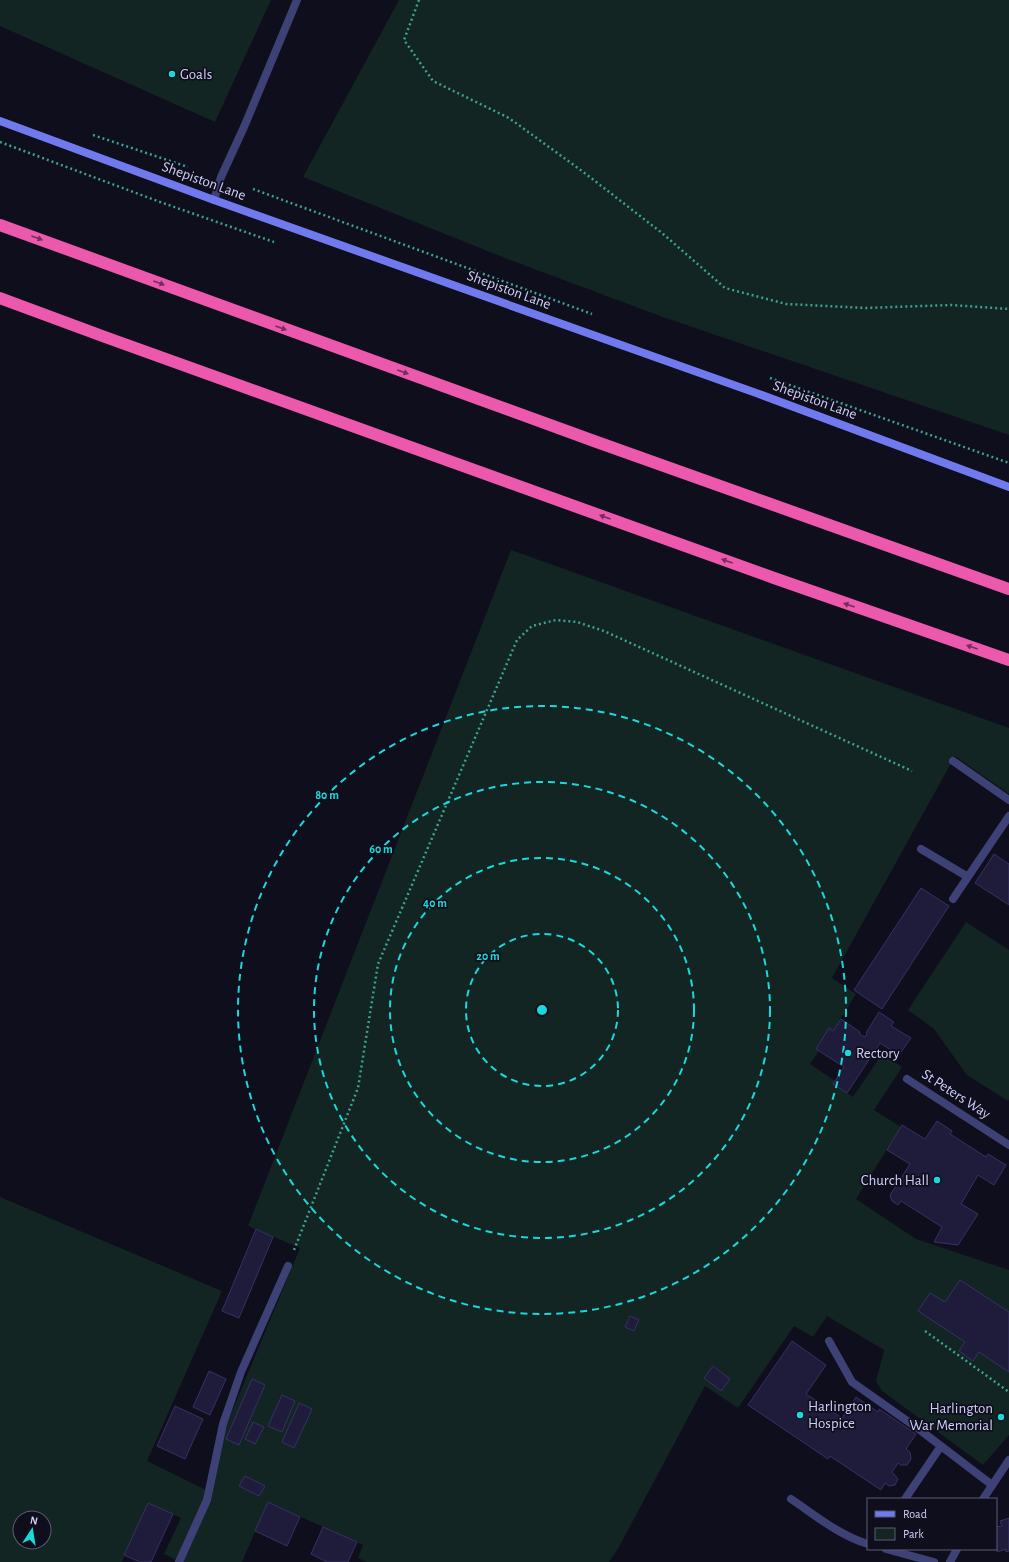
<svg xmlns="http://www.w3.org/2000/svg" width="1009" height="1562" font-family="'Alegreya Sans',sans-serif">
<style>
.green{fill:#122523;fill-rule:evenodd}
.building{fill:#1f1c3b;stroke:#363164}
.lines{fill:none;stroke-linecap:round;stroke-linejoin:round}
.path{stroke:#3ba192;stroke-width:2.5;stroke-dasharray:2 3;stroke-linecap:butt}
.lane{stroke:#3e4176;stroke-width:8}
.street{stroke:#3e4176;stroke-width:8}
.secondary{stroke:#7179ee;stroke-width:8}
.highway{stroke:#eb58ac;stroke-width:12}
.oneway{fill:#722f5d}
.ring{fill:none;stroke:#1ad9da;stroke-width:2;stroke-dasharray:7 5}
.poi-dot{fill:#1ad9da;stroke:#0f0e1c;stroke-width:1.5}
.labels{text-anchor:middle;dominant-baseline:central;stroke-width:3.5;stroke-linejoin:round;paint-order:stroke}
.poi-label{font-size:15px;fill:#d0cff9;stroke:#0f0e1c;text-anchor:start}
.street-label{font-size:15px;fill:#d0cff9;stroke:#0f0e1c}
.centre{fill:#1ad9da;stroke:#0f0e1c;stroke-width:2}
.ring-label{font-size:12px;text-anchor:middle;font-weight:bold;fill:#1ad9da;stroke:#0f0e1c;stroke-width:3.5;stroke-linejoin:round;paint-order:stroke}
</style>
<rect width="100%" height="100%" fill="#0f0e1c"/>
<path class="green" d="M0,0H271L215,122L0,26Z
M399,0H1009V435L663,317L510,260L303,177Z
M511,550L1009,728V794L955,756L832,978L856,994L833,1031L829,1029L816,1049L819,1051L810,1064L835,1081L834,1084L853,1097L882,1054L902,1067L874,1110L901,1127L856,1199L916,1239L1009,1270V1435L983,1465L882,1391L876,1381L884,1350L827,1316L813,1337L794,1326L738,1408L705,1386L619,1547L609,1562H367L358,1558L363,1545L268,1502L242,1562H176L177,1560L164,1554L181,1518L148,1503L122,1562H0V1197L222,1291L147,1461L208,1491L226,1426L300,1248L248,1226ZM20,1518H44V1542H20Z
M966,922L1009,950V1099L1008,1101L967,1075L934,1029L908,1010Z"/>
<path class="building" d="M994,854L1009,864V905L975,883Z
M921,888L949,906L882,1009L854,990Z
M879,1012L894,1022L891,1026L911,1038L899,1055L880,1043L847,1093L833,1084L844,1067L816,1049L829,1028L833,1031L841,1019L860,1032L859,1034L865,1037L867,1034L866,1033Z
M937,1121L952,1131L950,1134L986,1157L988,1154L1006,1165L994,1185L978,1175L961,1204L978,1214L958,1245L934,1242L942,1227L901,1201L898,1205L892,1201L890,1195L910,1164L887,1150L902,1125L925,1139Z
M256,1229L273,1237L239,1318L222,1311Z
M960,1280L1009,1312V1372L979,1352L973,1361L959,1351L965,1342L918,1311L930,1293L945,1302Z
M630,1316L639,1320L634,1331L625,1327Z
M792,1341L826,1365L806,1394L842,1418L856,1397L878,1412L879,1409L916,1434L906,1449L910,1452L911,1459L907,1465H901L898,1463L892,1472L898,1479L895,1485L889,1486L885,1483L881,1490L830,1456L828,1459L748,1405Z
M713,1366L730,1379L721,1391L704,1378Z
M209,1371L226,1379L210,1415L193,1407Z
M252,1379L265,1385L239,1445L226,1439Z
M282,1395L295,1401L282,1432L268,1426Z
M299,1403L312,1409L294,1448L282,1442Z
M175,1406L203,1419L185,1459L157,1446Z
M253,1422L264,1427L255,1444L245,1439Z
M245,1476L265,1486L259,1496L239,1486Z
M268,1502L300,1517L287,1546L255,1531Z
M148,1503L173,1514L151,1562H140L124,1555Z
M1009,1518V1551L1006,1552V1549L997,1552L996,1527L1002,1526L1000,1521Z
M323,1527L357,1542L348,1562H327L311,1554Z"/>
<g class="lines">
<path class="path" d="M419,0L404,40L433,81L509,118L582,171L662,233L725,288L786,304L865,308L951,305L1009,309
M93,135L188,167
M0,142L160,202L274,242
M253,189L592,314
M770,378L1009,463
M294,1250L358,1088L378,964L517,640L532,626L556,620L577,622L604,631L912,771
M925,1331L1009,1392"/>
<path class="lane" d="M214,200L221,177L244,127L297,0
M921,849L968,877
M953,899L1009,816
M829,1341L852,1382L920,1430L992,1485
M791,1499C815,1515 840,1536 868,1544
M905,1499L941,1446
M886,1549L934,1562"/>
<path class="street" d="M953,761L1009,800
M907,1079L1009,1145
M983,1499L1009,1460
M179,1562L207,1500L223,1424L241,1372L288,1266
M950,1562L957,1549"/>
<path class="secondary" d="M0,121L214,200L759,394L1009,487"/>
<path class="highway" d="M0,225L594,441L1009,589
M0,298L105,337L774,578L1009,660"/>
</g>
<defs><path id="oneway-solid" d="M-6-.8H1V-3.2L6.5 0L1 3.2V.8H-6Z"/></defs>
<g class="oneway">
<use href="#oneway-solid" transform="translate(37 238) rotate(20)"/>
<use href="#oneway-solid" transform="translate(159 283) rotate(20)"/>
<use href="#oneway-solid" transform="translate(281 328) rotate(20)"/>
<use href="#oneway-solid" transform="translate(403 372) rotate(20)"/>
<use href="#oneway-solid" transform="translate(605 517) rotate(-160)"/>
<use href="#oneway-solid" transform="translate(727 561) rotate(-160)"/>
<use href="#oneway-solid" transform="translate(849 605) rotate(-161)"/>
<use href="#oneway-solid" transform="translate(972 647) rotate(-161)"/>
</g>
<g class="ring">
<circle cx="542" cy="1010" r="76"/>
<circle cx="542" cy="1010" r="152"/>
<circle cx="542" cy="1010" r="228"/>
<circle cx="542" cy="1010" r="304"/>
</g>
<g class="poi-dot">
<circle cx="172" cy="74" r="4"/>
<circle cx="848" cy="1053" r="4"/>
<circle cx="937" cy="1180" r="4"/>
<circle cx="800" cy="1415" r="4"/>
<circle cx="1001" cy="1417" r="4"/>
</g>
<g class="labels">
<g class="poi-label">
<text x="180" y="74">Goals</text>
<text x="856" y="1053">Rectory</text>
<text x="929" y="1180" text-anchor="end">Church Hall</text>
<text x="808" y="1406">Harlington<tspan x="808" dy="17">Hospice</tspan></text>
<text x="993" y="1408" text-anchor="end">Harlington<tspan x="993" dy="17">War Memorial</tspan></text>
</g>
<g class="street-label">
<text transform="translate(204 181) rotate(20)">Shepiston Lane</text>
<text transform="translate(509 290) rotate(20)">Shepiston Lane</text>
<text transform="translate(815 400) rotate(20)">Shepiston Lane</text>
<text transform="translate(956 1094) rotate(33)">St Peters Way</text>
</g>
</g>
<circle cx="542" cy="1010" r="6" class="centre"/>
<g class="ring-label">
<text x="327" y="799">80 m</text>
<text x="381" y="853">60 m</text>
<text x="435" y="907">40 m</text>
<text x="488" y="960">20 m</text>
</g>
<rect x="867" y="1498" width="130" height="52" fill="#0f0e1c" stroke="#5c5b74"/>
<rect x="875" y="1511" width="20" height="6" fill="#7179ee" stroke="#5c5b74"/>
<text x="903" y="1518" font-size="12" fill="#d0cff9">Road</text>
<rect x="875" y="1528" width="20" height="12" fill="#122523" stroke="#5c5b74"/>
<text x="903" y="1538" font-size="12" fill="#d0cff9">Park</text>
<g transform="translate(32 1530) rotate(12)"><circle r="19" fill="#0f0e1c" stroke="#5c5b74"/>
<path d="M0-3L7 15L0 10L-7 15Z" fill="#1ad9da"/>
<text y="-6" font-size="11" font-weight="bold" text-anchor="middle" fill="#d0cff9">N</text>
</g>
</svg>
